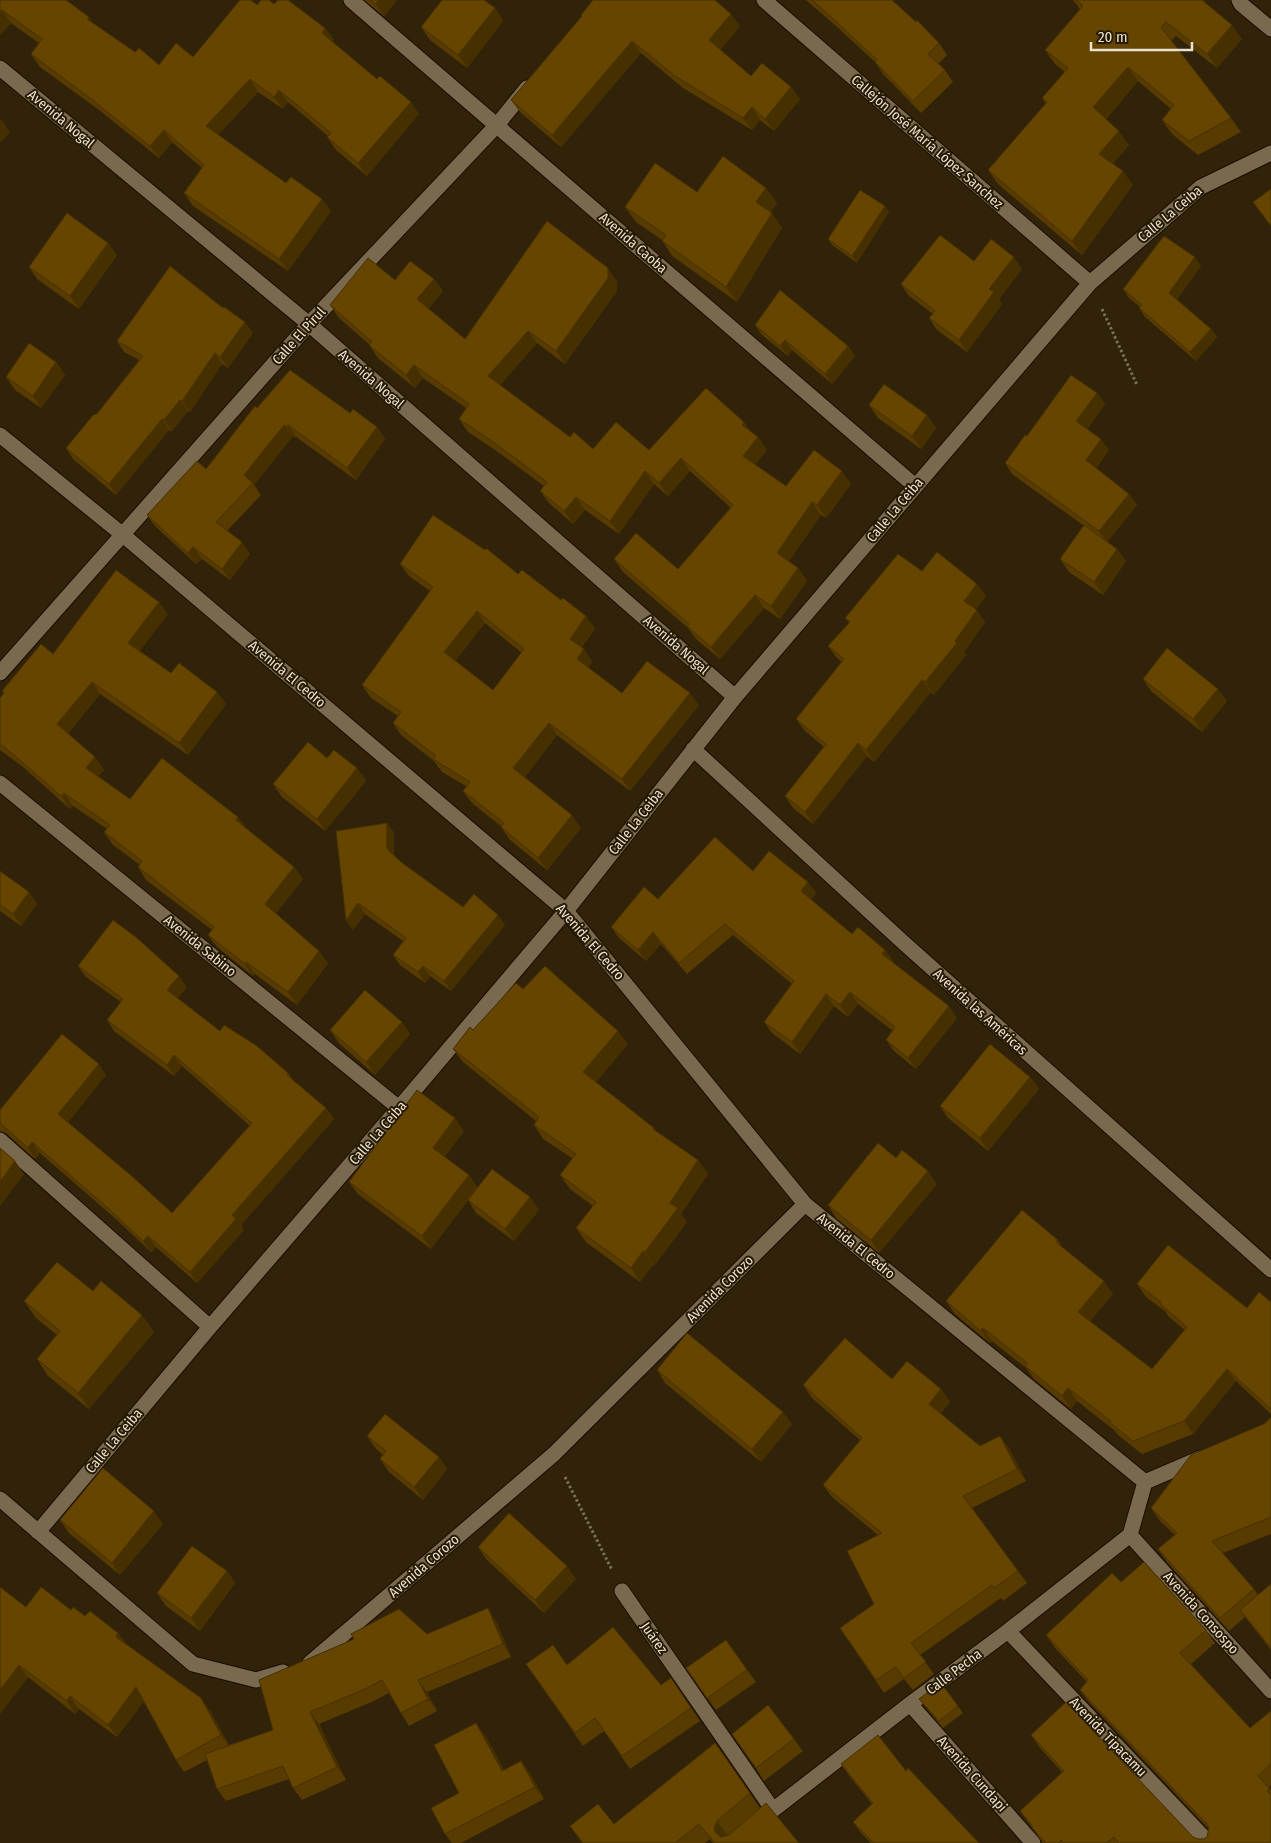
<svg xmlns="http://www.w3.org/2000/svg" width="1271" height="1843" font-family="'Fira Sans Condensed',sans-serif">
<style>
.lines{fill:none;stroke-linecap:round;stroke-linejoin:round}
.street-casing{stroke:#190c00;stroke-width:17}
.path{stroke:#7b6e5a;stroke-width:3;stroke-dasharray:2.5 2.5;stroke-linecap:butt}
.street{stroke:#79694f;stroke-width:15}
.wall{fill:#573b00;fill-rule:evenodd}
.shaded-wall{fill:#473000}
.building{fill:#654500;stroke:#473000;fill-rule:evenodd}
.labels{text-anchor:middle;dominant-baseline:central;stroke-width:4;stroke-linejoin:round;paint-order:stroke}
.street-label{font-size:14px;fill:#ebe1d3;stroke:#271a02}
</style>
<rect width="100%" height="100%" fill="#31230a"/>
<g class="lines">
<defs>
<path id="street" d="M351,0L915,486
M764,0L1090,283
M1239,0L1241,4L1271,29
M0,68L309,324L735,697
M0,435L123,535L566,911L805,1204L1145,1482
M0,673L309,324L497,125L527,88
M693,749L905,944L1271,1270
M0,783L399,1108
M0,1140L210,1327
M1145,1482L1201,1458
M0,1499L193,1664L256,1680L283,1672
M38,1532L210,1327L399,1108L566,911L735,697L1090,283L1201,187L1271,153
M1130,1535L1271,1691
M622,1591L773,1810
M1008,1631L1209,1843
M310,1663L554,1454L805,1204
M910,1704L1033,1843
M734,1843L773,1810L910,1704L1008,1631L1130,1535L1145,1482"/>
</defs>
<use href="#street" class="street-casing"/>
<path class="path" d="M1102,309L1137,385
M565,1477L612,1570"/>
<use href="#street" class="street"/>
</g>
<path class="wall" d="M0,0L94,24L135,52L159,65L193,57L257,5L274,4L325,28L334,40L332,42L419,114L367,176L336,150L327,137L328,136L288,102L283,109L258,92L218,135L286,183L331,211L288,271L193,206L184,193L202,168L172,142L159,158L99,110L40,67L31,54L39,43L11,23L0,35Z
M364,0H397L384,16Z
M806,0H892L939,43L947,55L938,64L945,70L953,82L921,113L883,74L875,62L836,26Z
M1073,0H1202L1242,39L1217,68L1176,36L1171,41L1231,118L1241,132L1198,155L1172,134L1162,120L1171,109L1138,81L1106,119L1129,145L1113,163L1133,185L1082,255L998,184L988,170L1046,104L1042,98L1065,72L1055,64L1045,50L1080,9Z
M495,8L503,21L467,68L430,40L421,27Z
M582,17L740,26L720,50L751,76L791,87L800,99L774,131L760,120L752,130L683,88L641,53L561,147L520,112L511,100Z
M766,188L777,203L770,212L782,228L737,302L672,256L662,240L636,222L625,207L697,192Z
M885,206L889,212L857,263L832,245L828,239Z
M117,255L79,309L37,279L29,267Z
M974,261L1022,269L999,299L1002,304L967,352L937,330L929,318L933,314L909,296L901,284Z
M1201,266L1177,299L1211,329L1217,337L1196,361L1145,317L1139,308L1140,307L1129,298L1123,289Z
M434,279L443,291L428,309L465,339L617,281V291L565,364L537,343L500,385L570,437L593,449L649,450L744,422L751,432L758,437L767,450L755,465L786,486L851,484L826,518L821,515L789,561L798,568L807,581L780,619L764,608L720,659L696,639L688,628L623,572L614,559L678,569L731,508L690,471L668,496L654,484L619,534L585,510L573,524L549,503L540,491L544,486L498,452L468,432L459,419L466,408L423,378L415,388L378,358L369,345H370L339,318L330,305L395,280Z
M755,325L848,346L855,356L832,384L792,350L788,356L762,335Z
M253,333L228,368L222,364L190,412L188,411L172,431L169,430L116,495L73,459L66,448L96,415L139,360L124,352L117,341Z
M56,362L65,375L41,408L15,390L6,377Z
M1097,393L1105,404L1087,429L1109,450L1096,468L1129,494L1137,505L1107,542L1117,549L1126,561L1103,595L1069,572L1060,559L1087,528L1012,474L1005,463L1027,436Z
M869,405L927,415L936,428L921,449L878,418Z
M257,408L350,413L377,427L385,439L356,480L296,437L295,438L293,436L254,485L261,495L227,531L250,554L230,580L202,559L196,564L155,526L147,515L206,469Z
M400,564L518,574L586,616L595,629L581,648L584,649L592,662L588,667L622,693L699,705L630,791L557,735L525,777L581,828L547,870L510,840L501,827H502L472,803L463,791L466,786L442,772L434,761L401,735L393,723L398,716L371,698L362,685L430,591L409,576ZM485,623L522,653L493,690L455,661Z
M922,571L986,596L976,609L985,622L964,652L966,655L934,695L931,692L874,762L867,756L813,824L793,808L785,796L824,747L805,731L796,719L842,662L837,658L828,646L849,623L845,618Z
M168,614L139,651L171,673L217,692L226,704L188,755L100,694L68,734L95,757L104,770L98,776L130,799L238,817L247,829L294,867L303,879L276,913L328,963L297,1005L255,974L253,976L217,947L208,935L212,930L146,880L138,867L140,865L113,845L104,832L107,829L73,806L70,809L23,767L0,750V698L4,693L2,691L53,654Z
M1143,679L1227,701L1202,732L1151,691Z
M357,768L366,781L325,831L282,797L273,784Z
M387,823L394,833V855L401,862L463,907L505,925L451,991L430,976L425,983L400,965L393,955L403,941L365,914L353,930L346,920Z
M0,871L29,892L37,904L21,926L0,911Z
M753,871L816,893L811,900L852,934L885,950L893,961L892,963L957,1018L916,1069L894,1051L886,1040L893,1031L858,1004L848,1017L834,1006L800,1054L772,1033L764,1022L792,984L733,935L687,974L661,944L646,961L619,938L611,927L658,899Z
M78,966L187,987L178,998L220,1031L288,1073L293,1080L326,1108L334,1119L241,1225L244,1230L197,1283L156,1247L151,1252L117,1220L40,1153L35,1159L6,1133L0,1131V1110L106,1075L68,1122L172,1213L250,1126L182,1066L174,1076L114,1031L107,1020L121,1002L86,977Z
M523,989L628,1044L596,1082L654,1128L658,1133L698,1160L708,1174L681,1214L687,1222L654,1266L653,1265L640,1282L586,1242L576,1228L593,1206L570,1189L560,1175L572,1158L543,1139L534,1125L536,1121L463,1062L453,1049L473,1030Z
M402,1022L410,1034L375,1075L339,1043L330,1030Z
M1030,1077L1039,1089L988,1151L948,1118L940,1106Z
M464,1131L444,1157L469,1175L477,1187L530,1197L539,1210L514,1241L476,1213L468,1200L431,1249L358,1194L349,1182Z
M896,1158L937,1184L879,1253L836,1218L828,1205Z
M1058,1240L1062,1247L1113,1294L1090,1321L1152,1369L1185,1330L1169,1317L1165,1311L1146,1297L1137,1284L1247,1308L1271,1302V1414L1236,1381L1193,1434L1142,1454L1118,1435L1114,1430L1077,1401L1071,1409L1034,1379L1026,1368L992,1341L990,1343L955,1314L946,1301Z
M93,1291L142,1315L154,1332L89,1409L48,1376L37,1359L57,1335L36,1318L24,1301Z
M657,1370L792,1424L761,1462L665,1383Z
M892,1379L941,1389L950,1402L940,1413L980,1446L1000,1436L1009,1448L1026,1481L972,1508L1027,1583L1003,1601L1001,1598L920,1655L934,1674L913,1690L904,1679L884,1693L840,1628L874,1604L878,1535L832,1497L823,1485L860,1440L812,1398L803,1385Z
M1271,1418V1534L1223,1553L1254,1589L1258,1595L1271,1584V1650L1245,1617L1229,1631L1167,1562L1158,1549L1175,1535L1160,1521L1151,1508Z
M367,1436L439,1457L447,1469L423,1500L389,1472L380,1459L383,1455L376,1449Z
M60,1520L163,1524L120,1575L69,1533Z
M478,1547L576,1579L544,1613L486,1559Z
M227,1571L235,1583L200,1631L166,1606L157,1593Z
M1121,1582L1206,1630L1215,1643L1191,1664L1250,1728L1271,1711V1785L1269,1787L1271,1790V1843H1043L1020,1811L1062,1772L1040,1748L1031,1735L1193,1837L1198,1839H1203L1207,1837L1209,1829L1089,1702L1080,1690L1087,1682L1055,1648L1046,1635Z
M0,1587L26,1607L71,1610L85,1616L118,1633L126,1644L210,1711L229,1745L273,1730L427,1634L496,1621L511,1657L427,1692L437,1711L409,1726L401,1713L389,1693L374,1701L319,1724L346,1780L302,1800L293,1788L289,1779L226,1801L217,1789L207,1760L184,1772L176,1760L144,1701L117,1737L79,1709L75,1714L28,1677L0,1714Z
M726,1640L756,1682L716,1710L686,1668Z
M526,1664L567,1665L661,1685L671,1678L700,1721L630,1769L604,1731L583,1746Z
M941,1683L963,1713L943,1728L924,1705L919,1699Z
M485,1735L504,1770L530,1773L544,1799L461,1843H452L445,1834L459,1793Z
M794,1739L803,1751L764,1781L756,1768Z
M715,1743L760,1808L799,1843H713L710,1839L705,1843H582L570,1826L614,1824Z
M841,1764L906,1771L979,1843H871L862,1834L853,1822L872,1804L850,1777Z"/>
<path class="shaded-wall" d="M379,0H397L384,16L375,4Z
M495,8L503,21L467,68L458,55Z
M2,10L11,23L0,35V13Z
M731,14L740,26L717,53L709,40Z
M89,17L97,29L87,19Z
M1232,25L1242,39L1217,68L1207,54Z
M325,28L334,40L330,45L322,33Z
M632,41L641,53L561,147L552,135Z
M1128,67L1138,81L1103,121L1093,107Z
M250,79L258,92L215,138L206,126Z
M791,87L800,99L774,131L765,119Z
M279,90L288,102L283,109L274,97Z
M411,102L419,114L367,176L358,163Z
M752,107L760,120L752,130L743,118Z
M1,119L10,132L0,143V121Z
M164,130L172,142L159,158L150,146Z
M1119,131L1129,145L1109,168L1099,154Z
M1123,171L1133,185L1082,255L1072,241Z
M766,188L777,203L767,217L756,202Z
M322,199L331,211L288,271L279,259Z
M885,206L889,212L857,263L852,256Z
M772,213L782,228L737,302L726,287Z
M108,243L117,255L79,309L70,296Z
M1014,257L1022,269L999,299L1002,304L967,352L959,340L989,289Z
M1195,257L1201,266L1175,301L1169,293Z
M608,268L617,281V291L565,364L556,351Z
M434,279L443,291L426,312L417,299Z
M245,322L253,333L228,368L220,357Z
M1211,329L1217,337L1196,361L1190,352Z
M528,331L537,343L497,389L488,376Z
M785,340L792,350L788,356L780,346Z
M848,346L855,356L832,384L825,374Z
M215,353L222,364L190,412L182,401Z
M56,362L65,375L41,408L33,396Z
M414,365L423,378L415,388L406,375Z
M1097,393L1105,404L1084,432L1076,421Z
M180,400L188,411L172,431L164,420Z
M927,415L936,428L921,449L912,436Z
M162,419L169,430L116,495L109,484Z
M744,422L753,435L742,425Z
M284,425L293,436L254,485L244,475Z
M288,425L296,437L295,438L287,427Z
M377,427L385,439L356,480L347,468Z
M758,437L767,450L752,469L743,456Z
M1101,439L1109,450L1094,472L1086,460Z
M681,458L690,471L668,496L659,483Z
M645,471L654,484L619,534L610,521Z
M842,471L851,484L826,518L817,505Z
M1129,494L1137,505L1107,542L1099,531Z
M576,497L585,510L573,524L564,511Z
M812,502L821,515L786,565L777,553Z
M242,542L250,554L230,580L222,569Z
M193,547L202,559L196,564L188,553Z
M1117,549L1126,561L1103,595L1094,582Z
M798,568L807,581L780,619L771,606Z
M977,584L986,596L973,613L964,601Z
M755,595L764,608L720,659L711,647Z
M159,602L168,614L136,656L128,643Z
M977,610L985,622L964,652L966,655L934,695L925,682Z
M477,611L485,623L452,664L444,652Z
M586,616L595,629L578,651L570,639Z
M584,649L592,662L585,671L577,659Z
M922,680L931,692L874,762L866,750Z
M92,682L100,694L66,736L57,724Z
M1218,689L1227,701L1202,732L1193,719Z
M217,692L226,704L188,755L179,743Z
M690,693L699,705L630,791L622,779Z
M549,723L557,735L522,781L513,768Z
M858,743L867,756L813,824L805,812Z
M95,757L104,770L94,780L86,768Z
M357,768L366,781L325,831L317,819Z
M64,793L73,806L70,809L62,797Z
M572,815L581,828L547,870L538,858Z
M238,817L247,829L236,820Z
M387,823L394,833V859L387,849Z
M294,867L303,879L274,916L265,904Z
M808,882L816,893L809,903L801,891Z
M29,892L37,904L21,926L13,914Z
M358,903L365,914L353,930L346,920Z
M498,915L505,925L451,991L444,981Z
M653,932L661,944L646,961L638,950Z
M885,950L893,961L890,966L882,954Z
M319,951L328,963L297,1005L288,992Z
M246,962L255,974L253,976L245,964Z
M423,966L430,976L425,983L418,972Z
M179,976L187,987L175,1001L167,990Z
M850,992L858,1004L848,1017L840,1005Z
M826,994L834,1006L800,1054L792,1042Z
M949,1006L957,1018L916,1069L908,1058Z
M402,1022L410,1034L375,1075L366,1062Z
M618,1031L628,1044L592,1086L583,1072Z
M174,1055L182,1066L174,1076L167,1065Z
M99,1064L106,1075L65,1125L58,1114Z
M1030,1077L1039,1089L988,1151L980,1138Z
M326,1108L334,1119L241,1225L244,1230L197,1283L190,1272L232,1215Z
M455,1118L464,1131L441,1160L433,1148Z
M32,1142L40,1153L35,1159L28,1148Z
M698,1160L708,1174L681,1214L687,1222L654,1266L645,1252L670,1203Z
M15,1161L24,1174L0,1206V1182Z
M928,1171L937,1184L879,1253L871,1240Z
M469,1175L477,1187L431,1249L422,1236Z
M530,1197L539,1210L514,1241L505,1229Z
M148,1236L156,1247L151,1252L143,1241Z
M643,1251L653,1265L640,1282L631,1268Z
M1104,1281L1113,1294L1087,1325L1078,1312Z
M142,1315L154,1332L89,1409L78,1393Z
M983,1328L992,1341L990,1343L981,1331Z
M1227,1369L1236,1381L1193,1434L1184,1421Z
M1068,1388L1077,1401L1071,1409L1062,1396Z
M941,1389L950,1402L938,1417L929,1404Z
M783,1412L792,1424L761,1462L752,1449Z
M1000,1436L1009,1448L1026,1481L1017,1469Z
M439,1457L447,1469L423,1500L414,1487Z
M154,1511L163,1524L120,1575L112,1563Z
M567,1566L576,1579L544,1613L535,1600Z
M227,1571L235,1583L200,1631L191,1618Z
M488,1608L496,1621L511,1657L503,1644Z
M118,1633L127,1645L116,1637Z
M19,1665L28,1677L0,1714V1690Z
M418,1680L427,1692L437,1711L428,1699Z
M136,1687L145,1699L117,1737L108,1725Z
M70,1696L79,1709L75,1714L67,1701Z
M201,1698L210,1711L230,1748L221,1735Z
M310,1712L319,1724L346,1780L337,1767Z
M476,1723L485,1735L511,1783L502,1771Z
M521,1761L530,1773L544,1799L535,1787Z
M717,1821L728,1836L725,1843L716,1833L714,1829Z"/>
<path class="building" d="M0,0H66L89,17L87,19L135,52L139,48L159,65L176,43L193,57L240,0H251L257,5L261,0H269L274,4L278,0H288L325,28L322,33L377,79L380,76L411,102L358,163L327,137L331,133L279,90L274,97L250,79L206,126L286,183L291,177L322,199L279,259L184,193L204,165L164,130L150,146L90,98L31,54L42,39L2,10L0,13Z
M370,0H379L375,4Z
M442,0H484L495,8L458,55L421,27Z
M593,0H715L731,14L709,40L751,76L762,63L791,87L765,119L752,107L743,118L675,76L632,41L552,135L511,100L582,16L581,15Z
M812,0H892L916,22L917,20L939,43L928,54L945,70L913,101L875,62L877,60L828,14Z
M1076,0H1202L1232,25L1207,54L1166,22L1161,27L1231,118L1189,141L1162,120L1174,105L1128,67L1093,107L1119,131L1099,154L1123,171L1072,241L988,170L1047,102L1042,98L1068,68L1045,50L1083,6Z
M723,156L766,188L756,202L772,213L726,287L662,241L666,235L625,207L655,163L697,192Z
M1271,189V226L1253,202Z
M860,190L885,206L852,256L828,239Z
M67,213L108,243L70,296L29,267Z
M547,221L608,268V278L556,351L528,331L488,376L570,437L574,432L593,449L616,422L649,450L706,388L744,422L742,425L758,437L743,456L786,486L814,450L842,471L817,505L812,502L777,553L798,568L771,606L755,595L711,647L687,626L689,624L614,559L636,533L678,569L733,505L681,458L659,483L645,471L610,521L576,497L564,511L540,491L547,482L489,439L459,419L469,404L414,365L406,375L369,345L372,342L330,305L368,258L395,280L410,261L434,279L417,299L465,339Z
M940,235L974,261L991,239L1014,257L989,289L994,292L959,340L929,318L935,311L901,284Z
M1164,236L1195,257L1169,293L1211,329L1190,352L1139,308L1142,305L1123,289Z
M170,266L223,308L224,307L245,322L220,357L215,353L182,401L180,400L164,420L162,419L109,484L66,448L94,414L96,415L143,356L117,341Z
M780,290L848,346L825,374L785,340L780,346L755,325Z
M29,343L56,362L33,396L6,377Z
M290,370L350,413L353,409L377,427L347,468L288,425L287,427L284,425L244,475L253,483L216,522L242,542L222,569L193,547L188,553L147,515L197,461L206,469L255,406L257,408Z
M1071,375L1097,393L1076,421L1101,439L1086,460L1129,494L1099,531L1005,463L1025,435L1027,436Z
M884,384L927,415L912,436L869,405Z
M433,515L485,550L486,548L518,574L522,570L561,600L563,598L586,616L570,639L584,649L577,659L622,693L647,661L690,693L622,779L549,723L513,768L572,815L538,858L501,827L504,823L463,791L470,782L433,759L436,756L393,723L401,712L362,685L433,587L400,564ZM477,611L524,649L493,690L444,652Z
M1084,525L1117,549L1094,582L1060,559Z
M937,552L977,584L964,601L977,610L955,641L957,643L925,682L922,680L866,750L858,743L805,812L785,796L826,744L796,719L844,659L828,646L850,622L845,618L898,554L922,571Z
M116,570L159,602L128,643L171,673L179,663L217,692L179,743L92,682L57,724L95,757L86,768L130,799L162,758L238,817L236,820L294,867L265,904L319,951L288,992L246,962L245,964L208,935L214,927L138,867L142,861L104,832L110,825L64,793L62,797L14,755L0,744V698L4,693L2,691L41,644L53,654Z
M1167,648L1218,689L1193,719L1143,679Z
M308,742L327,758L334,750L357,768L317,819L273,784Z
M387,823V849L401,862L463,907L474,894L498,915L444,981L423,966L418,972L393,955L406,938L358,903L346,920L336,831Z
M715,837L753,871L769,851L808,882L801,891L852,934L858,927L885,950L882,954L949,1006L908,1058L886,1040L895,1027L850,992L840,1005L826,994L792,1042L764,1022L794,981L725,924L679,963L653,932L638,950L611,927L644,887L658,899Z
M0,871L29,892L13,914L0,905Z
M113,920L137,938L179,976L167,990L220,1031L224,1025L257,1046L288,1073L287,1075L326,1108L232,1215L236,1219L190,1272L148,1236L143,1241L109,1209L32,1142L28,1148L0,1123V1110L62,1034L99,1064L58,1114L134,1178L172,1213L252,1123L174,1055L167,1065L107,1020L123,999L78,966Z
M545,966L618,1031L583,1072L654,1128L653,1129L698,1160L670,1203L678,1208L645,1252L643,1251L631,1268L576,1228L596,1202L560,1175L576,1154L534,1125L539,1117L453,1049L470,1027L473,1030L516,983L523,989Z
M365,990L402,1022L366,1062L330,1030Z
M990,1044L1030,1077L980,1138L940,1106Z
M417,1090L455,1118L433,1148L469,1175L422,1236L349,1182Z
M878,1143L896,1158L902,1150L928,1171L871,1240L828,1205Z
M0,1148L15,1161L0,1182Z
M492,1169L530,1197L505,1229L468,1200Z
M1022,1210L1058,1240L1056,1242L1104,1281L1078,1312L1152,1369L1187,1327L1160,1304L1161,1302L1137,1284L1168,1245L1247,1308L1259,1292L1271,1302V1409L1227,1369L1184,1421L1133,1441L1109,1422L1111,1421L1068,1388L1062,1396L1025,1366L1027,1363L983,1328L981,1331L946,1301Z
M57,1262L93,1291L101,1281L142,1315L78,1393L37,1359L60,1331L24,1301Z
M687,1333L783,1412L752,1449L657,1370Z
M845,1338L892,1379L907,1361L941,1389L929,1404L980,1446L1000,1436L1017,1469L963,1496L1018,1571L994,1588L992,1585L911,1643L926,1662L904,1678L896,1667L876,1680L840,1628L874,1604L847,1551L882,1533L823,1485L862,1438L803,1385Z
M385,1414L439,1457L414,1487L380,1459L386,1451L367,1436Z
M1270,1418H1271V1517L1212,1541L1254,1589L1220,1618L1158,1549L1177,1533L1151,1508L1191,1455L1266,1423Z
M103,1468L154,1511L112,1563L60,1520Z
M509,1513L567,1566L535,1600L478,1547Z
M192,1546L227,1571L191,1618L157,1593Z
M1144,1562L1206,1630L1180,1653L1250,1728L1271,1711V1764L1258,1776L1270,1789L1267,1791L1271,1795V1843H1119L1114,1837L1106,1843H1064L1061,1840L1058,1843H1046L1033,1829L1031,1824L1020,1811L1064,1771L1031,1735L1066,1702L1193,1837L1198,1839H1203L1207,1837L1209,1828L1207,1824L1080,1690L1088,1680L1046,1635L1112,1573L1121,1582Z
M1271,1584V1648L1240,1610Z
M0,1587L26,1607L41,1587L71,1610L73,1607L85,1616L90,1611L118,1633L116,1637L201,1698L221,1735L176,1760L136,1687L108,1725L70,1696L67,1701L19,1665L0,1690Z
M488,1608L503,1644L418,1680L428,1699L401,1713L382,1680L365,1689L310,1712L337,1767L293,1788L283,1766L217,1789L205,1754L273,1730L259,1680L354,1639L351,1634L399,1609L427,1634Z
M613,1627L661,1685L671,1678L691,1708L622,1756L595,1718L575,1733L526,1664L553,1645L567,1665Z
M726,1640L747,1670L707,1698L686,1668Z
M941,1683L958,1706L939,1721L919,1699Z
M768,1705L794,1739L756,1768L732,1734Z
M476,1723L502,1771L521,1761L535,1787L445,1834L431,1808L459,1793L434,1745Z
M878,1735L906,1771L908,1768L979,1843H874L853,1822L873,1803L841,1764Z
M715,1743L750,1793L717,1821L714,1829L716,1833L721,1837L729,1835L766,1803L799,1843H715L699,1824L675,1843H583L570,1826L598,1804L614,1824Z"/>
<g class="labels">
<g class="street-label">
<text transform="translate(61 119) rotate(40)">Avenida Nogal</text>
<text transform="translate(927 142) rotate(41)">Callejón José María López Sanchez</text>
<text transform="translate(1170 214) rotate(-40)">Calle La Ceiba</text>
<text transform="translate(633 243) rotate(41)">Avenida Caoba</text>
<text transform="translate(299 336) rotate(-48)">Calle El Pirul</text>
<text transform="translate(371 379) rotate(41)">Avenida Nogal</text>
<text transform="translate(895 510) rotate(-50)">Calle La Ceiba</text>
<text transform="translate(676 645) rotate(41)">Avenida Nogal</text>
<text transform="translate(287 674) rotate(40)">Avenida El Cedro</text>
<text transform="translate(636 822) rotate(-52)">Calle La Ceiba</text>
<text transform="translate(590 942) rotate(49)">Avenida El Cedro</text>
<text transform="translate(200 946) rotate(39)">Avenida Sabino</text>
<text transform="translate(980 1012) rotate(42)">Avenida las Américas</text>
<text transform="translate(378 1133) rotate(-49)">Calle La Ceiba</text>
<text transform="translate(856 1246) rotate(39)">Avenida El Cedro</text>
<text transform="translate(720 1289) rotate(-45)">Avenida Corozo</text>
<text transform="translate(114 1441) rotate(-50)">Calle La Ceiba</text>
<text transform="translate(424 1566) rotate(-41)">Avenida Corozo</text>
<text transform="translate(1201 1613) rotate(48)">Avenida Consospo</text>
<text transform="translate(654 1638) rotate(55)">Juárez</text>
<text transform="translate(954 1672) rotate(-37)">Calle Pecha</text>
<text transform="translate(1108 1737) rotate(46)">Avenida Tipacamu</text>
<text transform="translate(972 1774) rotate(48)">Avenida Cundapi</text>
</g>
</g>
<path d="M1091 42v8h101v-8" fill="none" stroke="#ebe1d3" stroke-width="2.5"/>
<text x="1098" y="42" font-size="15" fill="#ebe1d3" stroke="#271a02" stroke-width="4" paint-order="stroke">20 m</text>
</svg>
